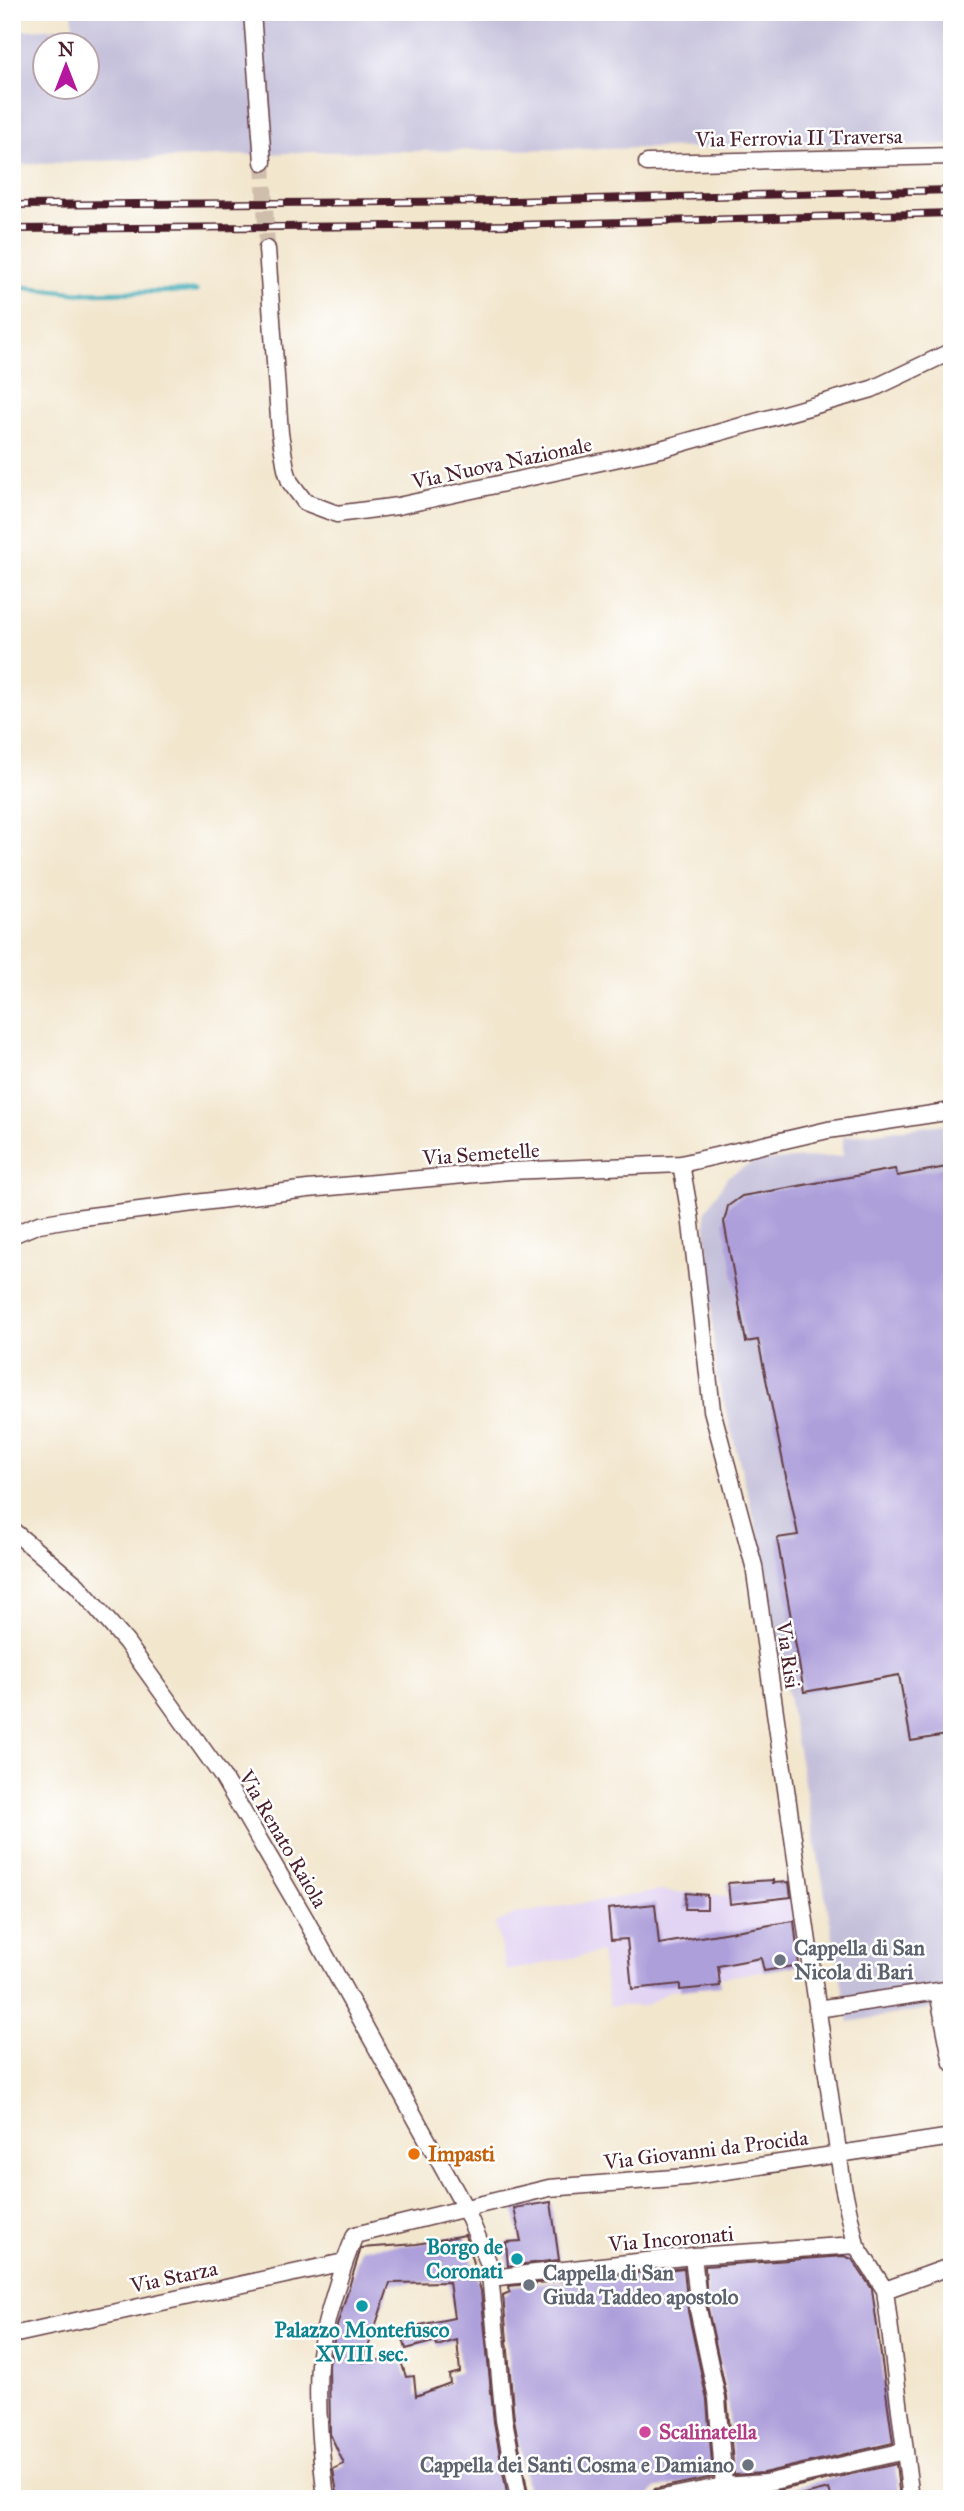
<svg xmlns="http://www.w3.org/2000/svg" width="964" height="2511" font-family="'IM FELL Great Primer',serif">
<style>
.built{fill:#e2d4f3}
.industrial{fill:#c5c0da;fill-rule:evenodd}
.lines{fill:none;stroke-linecap:round;stroke-linejoin:round}
.stream{stroke:#3cacb9;stroke-width:5}
.building{fill:#ad9fda;fill-rule:evenodd}
.minor-tunnel{stroke:#d0bead;stroke-width:16;stroke-dasharray:16 8;stroke-linecap:butt}
.minor-casing{stroke:#633d43;stroke-width:19}
.minor{stroke:#fff;stroke-width:16}
.rail-casing{stroke:#4a1f2b;stroke-width:8}
.rail{stroke:#fff;stroke-width:5;stroke-dasharray:16;stroke-linecap:butt}
.worship-dot{fill:#6b7280;stroke:#fff;stroke-width:2.5}
.food-dot{fill:#e8710a;stroke:#fff;stroke-width:2.5}
.culture-dot{fill:#0f9aa8;stroke:#fff;stroke-width:2.5}
.hotel-dot{fill:#d1479c;stroke:#fff;stroke-width:2.5}
.labels{text-anchor:middle;dominant-baseline:central;stroke-width:5;stroke-linejoin:round;paint-order:stroke}
.street-label{font-size:21px;fill:#4a1f2b;stroke:#fff}
.worship-label{font-size:21px;font-weight:bold;fill:#5b616d;stroke:#fff;text-anchor:start}
.food-label{font-size:21px;font-weight:bold;fill:#c56008;stroke:#fff;text-anchor:start}
.culture-label{font-size:21px;font-weight:bold;fill:#0d838f;stroke:#fff;text-anchor:end}
.hotel-label{font-size:21px;font-weight:bold;fill:#b23c85;stroke:#fff;text-anchor:start}
</style>
<rect width="100%" height="100%" fill="#fff"/>
<filter id="ink" filterUnits="userSpaceOnUse"><feTurbulence type="fractalNoise" baseFrequency=".0143" numOctaves="2"/><feDisplacementMap in="SourceGraphic" scale="14" xChannelSelector="R" yChannelSelector="G"/><feConvolveMatrix kernelMatrix="1 2 1 2 8 2 1 2 1" color-interpolation-filters="sRGB"/></filter>
<filter id="wash" filterUnits="userSpaceOnUse"><feTurbulence type="fractalNoise" baseFrequency=".00686" numOctaves="4" result="noise"/><feDisplacementMap in="SourceGraphic" scale="28" xChannelSelector="R" yChannelSelector="G"/><feGaussianBlur stdDeviation="1.57" result="paint"/><feColorMatrix in="noise" values="0 0 0 0 0 0 0 0 0 0 0 0 0 0 0 0 0 1.4 0 .05"/><feComposite in="paint" operator="in"/></filter>
<g filter="url(#wash)">
<rect width="100%" height="100%" fill="#f2e6cd"/>
<path class="built" d="M773,1880L774,1883L790,1881L799,1965L719,1978L720,1986L669,1991L645,2006H609L601,1952L507,1971L495,1924L514,1914L659,1891L729,1896L728,1883Z"/>
<path class="industrial" d="M72,12H952V145L312,152L12,165V31L73,27ZM46,46H88V88H46Z
M952,1123V2005L849,2022L755,1521L716,1373L705,1213L728,1176L756,1161L843,1156V1137Z"/>
<g class="lines">
<path class="stream" d="M12,286L77,293L196,291"/>
</g>
<g id="blocks">
<path class="building" d="M952,1166V1734L911,1741L899,1675L804,1692L777,1538L798,1535L758,1340L746,1342L724,1222L728,1206L742,1196L895,1169L897,1176Z
M773,1880V1883L789,1882L791,1897L730,1904L728,1883Z
M686,1893L707,1895V1909H685Z
M655,1904L659,1944L794,1921L799,1965L764,1971L761,1958L718,1966L720,1986L680,1990V1984L632,1989L627,1939L611,1940L608,1909Z
M551,2202L559,2260L508,2266L506,2242L521,2241L514,2208Z
M465,2235L481,2291L494,2422L508,2499H338L333,2469L344,2464L330,2434L329,2365L337,2326L361,2248L417,2244ZM449,2282L454,2318L400,2329L406,2349L436,2341L437,2346L457,2340L460,2372L449,2375L450,2383L416,2396L414,2376L406,2377L400,2358L363,2362L390,2283Z
M844,2256L852,2259L872,2289L893,2443L763,2473L734,2475L727,2397L707,2305L705,2266Z
M684,2268L688,2311L707,2400L713,2477L655,2489L648,2499H529L514,2419L503,2295L510,2292L509,2286Z
M896,2464L900,2499H832L829,2489L788,2499H735V2496L767,2493Z"/>
</g>
</g>
<g filter="url(#ink)">
<use href="#blocks" fill-opacity="0" stroke="#633d43" stroke-width="2"/>
<g class="lines">
<path class="minor-tunnel" d="M263,162L267,249"/>
<defs>
<path id="minor" d="M252,12L263,162
M647,163L952,156
M267,249L280,433L286,469L290,482L305,502L337,514L398,506L661,449L872,389L952,351
M681,1164L690,1215L712,1410L754,1566L843,2186L856,2245L885,2290L911,2499
M12,1235L39,1224L75,1218L308,1189L509,1171L681,1164L828,1130L952,1111
M12,1530L77,1585L126,1642L222,1776L306,1920L465,2208L489,2264L504,2420L519,2499
M938,1992L952,2063
M817,2009L952,1989
M693,2256L698,2300
M490,2278L693,2256L856,2245
M885,2290L952,2266
M698,2309L717,2398L725,2499
M12,2335L344,2262
M326,2499C321,2454 316,2409 319,2364C321,2331 342,2267 355,2235L549,2188L686,2177L952,2137
M658,2499L723,2486L765,2483L905,2451"/>
</defs>
<use href="#minor" class="minor-casing"/>
<use href="#minor" class="minor"/>
<defs>
<path id="rail" d="M12,205L512,201L952,190
M12,229L513,225L952,213"/>
</defs>
<use href="#rail" class="rail-casing"/>
<use href="#rail" class="rail"/>
</g>
</g>
<g class="worship-dot">
<circle cx="780" cy="1960" r="7"/>
<circle cx="529" cy="2285" r="7"/>
<circle cx="748" cy="2465" r="7"/>
</g>
<circle class="food-dot" cx="414" cy="2154" r="7"/>
<g class="culture-dot">
<circle cx="517" cy="2259" r="7"/>
<circle cx="362" cy="2306" r="7"/>
</g>
<circle class="hotel-dot" cx="645" cy="2432" r="7"/>
<g class="labels">
<g class="street-label">
<text transform="translate(799 138) rotate(-1)">Via Ferrovia II Traversa</text>
<text transform="translate(502 463) rotate(-12)">Via Nuova Nazionale</text>
<text transform="translate(481 1154) rotate(-4)">Via Semetelle</text>
<text transform="translate(788 1655) rotate(82)">Via Risi</text>
<text transform="translate(283 1839) rotate(60)">Via Renato Raiola</text>
<text transform="translate(706 2150) rotate(-7)">Via Giovanni da Procida</text>
<text transform="translate(671 2239) rotate(-5)">Via Incoronati</text>
<text transform="translate(174 2277) rotate(-12)">Via Starza</text>
</g>
<g class="worship-label">
<text x="794" y="1948">Cappella di San<tspan x="794" dy="24">Nicola di Bari</tspan></text>
<text x="543" y="2273">Cappella di San<tspan x="543" dy="24">Giuda Taddeo apostolo</tspan></text>
<text x="734" y="2465" text-anchor="end">Cappella dei Santi Cosma e Damiano</text>
</g>
<g class="food-label">
<text x="428" y="2154">Impasti</text>
</g>
<g class="culture-label">
<text x="503" y="2247">Borgo de<tspan x="503" dy="24">Coronati</tspan></text>
<text x="362" y="2330" text-anchor="middle">Palazzo Montefusco<tspan x="362" dy="24">XVIII sec.</tspan></text>
</g>
<g class="hotel-label">
<text x="659" y="2432">Scalinatella</text>
</g>
</g>
<rect width="964" height="2511" fill="none" stroke="#fff" stroke-width="42"/>
<g transform="translate(66 66)"><circle r="33" fill="#ffffff" stroke="#b7a5aa" stroke-width="2"/>
<path d="M0-5L12 26L0 18L-12 26Z" fill="#b5179e"/>
<text y="-10" font-size="19" font-weight="bold" text-anchor="middle" fill="#4a1f2b">N</text>
</g>
</svg>
